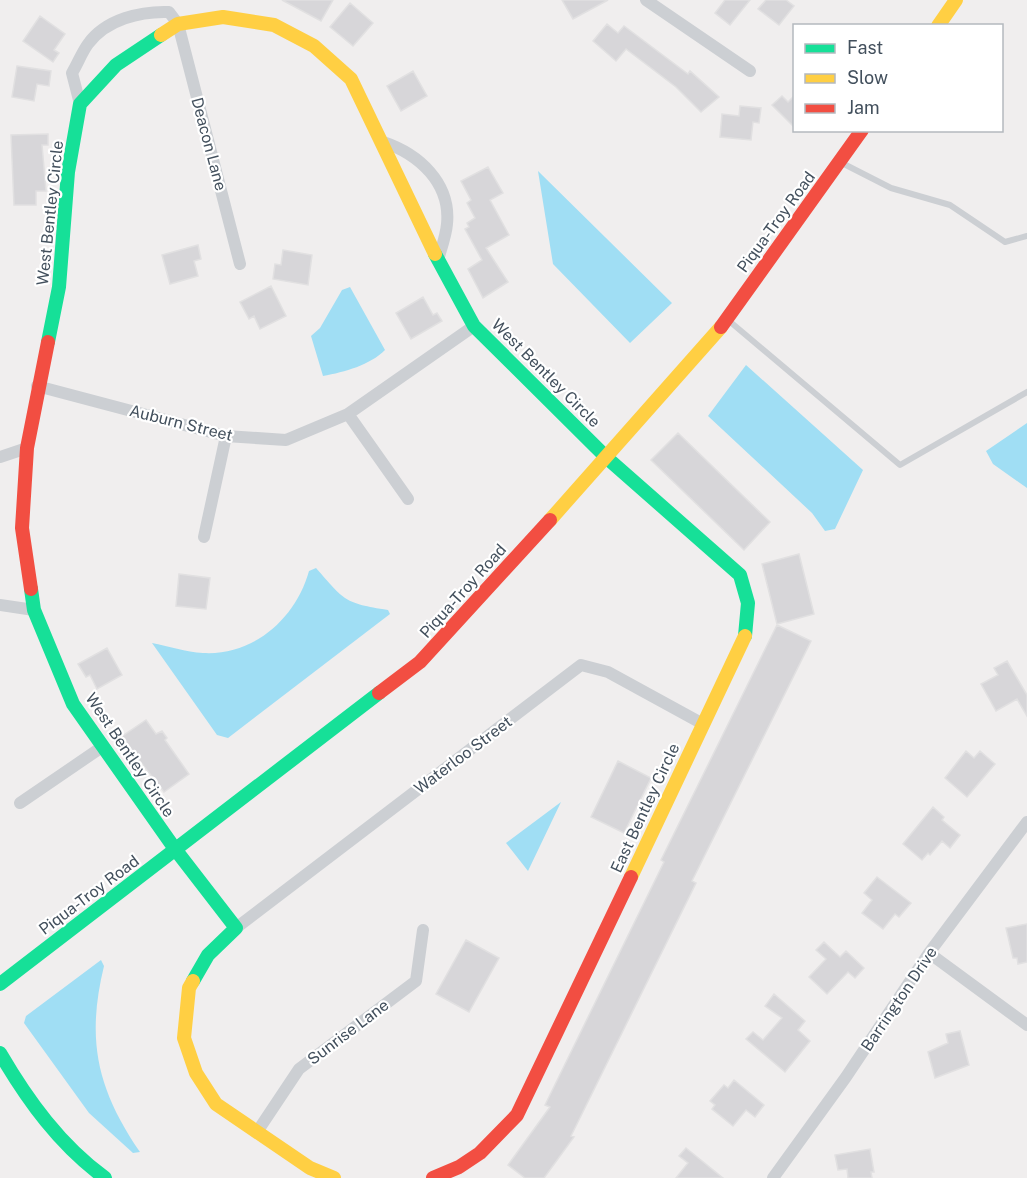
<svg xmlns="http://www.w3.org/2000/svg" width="1027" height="1178" font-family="'Public Sans',sans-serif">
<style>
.water{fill:#a0def4}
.building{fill:#d7d6d9;stroke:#e1e0e1;stroke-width:1.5}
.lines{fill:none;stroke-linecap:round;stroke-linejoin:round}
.lane{stroke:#cccfd3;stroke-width:6}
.street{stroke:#cccfd3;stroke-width:12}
.fast{stroke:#16e098;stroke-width:14}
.slow{stroke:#ffcf43;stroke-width:14}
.jam{stroke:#f24e42;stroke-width:14}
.labels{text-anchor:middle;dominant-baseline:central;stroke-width:4.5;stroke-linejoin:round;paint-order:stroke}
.street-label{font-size:16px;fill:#43505d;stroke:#fff}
</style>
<rect width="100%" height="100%" fill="#f0eeee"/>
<path class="water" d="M538,171L672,303L630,343L553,264Z
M350,287L385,350C370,365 345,372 323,376L311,336L320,328L342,290Z
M746,365L863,470L835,529L825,531L812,513L708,416Z
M1027,423V488L993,464L986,451Z
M316,568C345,601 344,603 388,610L390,614L228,738L217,735L152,643C168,646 186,652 203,653C254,656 296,618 309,571Z
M561,802L528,871L506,843Z
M101,960L104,966C86,1040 97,1089 140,1152L133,1153L89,1113L24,1023L26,1016Z"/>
<path class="building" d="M282,0H333L321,21Z
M562,0H608L573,19Z
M725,0H750L730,25L715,13Z
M766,0H786L794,6L779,25L758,9Z
M350,3L373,23L353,46L330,27Z
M40,16L65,34L54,50L59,53L53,62L23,41Z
M607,24L618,33L624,26L688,74L690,71L719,97L701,112L676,87L626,49L616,61L593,41Z
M17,66L51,71L49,86L37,84L34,101L12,97Z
M413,71L427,96L401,111L387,86Z
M795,95V128L772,105L782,96L788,102Z
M740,106L761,108L759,123L753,122L751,140L720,137L722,114L739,116Z
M48,134V145H42L46,191H36V205H14L11,135Z
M488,167L503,193L490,200L509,235L486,248L508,282L483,298L468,269L482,260L465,229L469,227L467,223L475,218L467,203L471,200L461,181Z
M198,245L201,259L194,261L198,276L170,284L162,255Z
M283,250L312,255L308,285L273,279L275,264L281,265Z
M271,286L286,316L260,329L254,316L249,319L240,302Z
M423,297L433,315L437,313L442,321L411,339L396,313Z
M678,433L770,522L744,550L651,460Z
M799,554L814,614L777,624L762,564Z
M179,574L210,578L206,609L176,606Z
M777,625L811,641L692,881L696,883L571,1136L574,1137L544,1178H525L508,1165L550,1107L545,1105L664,862L661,860Z
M107,648L122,675L97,689L90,675L86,677L78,664Z
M1007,661L1027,695V716L1017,699L996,711L981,684L998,675L994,668Z
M146,720L156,734L162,731L167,738L165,740L189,774L164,792L121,737Z
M966,751L974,758L980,751L995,764L967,797L945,778Z
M618,761L651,778L624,833L591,817Z
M933,807L944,817L942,820L960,835L950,848L942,841L930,855L928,853L922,860L903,844Z
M877,877L911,903L899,917L895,914L883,929L862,913L872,900L864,893Z
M1027,924V962L1018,964L1017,958H1013L1006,928Z
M466,940L499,958L469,1012L436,994Z
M824,942L840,957L846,951L864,968L855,978L848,972L827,994L809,977L826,959L816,950Z
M774,994L805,1021L798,1030L810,1041L785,1072L746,1039L753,1032L763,1040L782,1018L765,1006Z
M960,1031L969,1065L935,1078L928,1052L948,1043L946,1034Z
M734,1080L764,1105L755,1117L746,1110L733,1126L712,1109L715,1105L710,1101L724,1085L728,1088Z
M686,1148L723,1178H676L688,1163L679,1156Z
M870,1149L874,1172H871L872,1178H848L847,1169L838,1170L835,1155Z"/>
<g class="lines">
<path class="lane" d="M840,162L891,188L950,205L1005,242L1027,236
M728,320L900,465L1027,392"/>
<path class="street" d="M646,0L750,71
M80,104L72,73C78,63 82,52 88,44C106,19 141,11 169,12L178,24L240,264
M383,142C419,154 451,183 447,224C446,236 441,249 438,260
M37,386L226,436L286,440L348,414L474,326
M348,414L408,499
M0,457L27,448
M204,537L226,436
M0,605L34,610
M20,803L102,747
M236,928L581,665L608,672L703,724
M929,953L1027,1025
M257,1132L299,1069L416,981L423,930
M773,1178L846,1077L929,953L1027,822"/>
<path class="fast" d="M435,254L474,326L607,458L740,575L748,603L745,636
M48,342L59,287L68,172L80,104L116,65L161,35
M31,589L34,610L73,704L175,849L236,928L208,955L193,981
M0,984L379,693
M0,1053C28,1101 60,1145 105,1178"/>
<path class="slow" d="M938,26L956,0
M161,35L178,24L223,17L274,25L314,46L351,79L435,254
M550,520L721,327
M631,877L745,636
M193,981L189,988L184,1038L196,1073L216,1104L310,1168L334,1178"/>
<path class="jam" d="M721,327L862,130
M31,589L22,528L27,448L48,342
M379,693L420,662L550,520
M433,1178L459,1167L480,1153L517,1115L631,877"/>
</g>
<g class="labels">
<g class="street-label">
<text transform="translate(209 144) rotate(75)">Deacon Lane</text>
<text transform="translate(50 213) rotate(-84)">West Bentley Circle</text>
<text transform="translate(776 222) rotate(-54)">Piqua-Troy Road</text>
<text transform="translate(546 373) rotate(45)">West Bentley Circle</text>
<text transform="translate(181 423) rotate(14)">Auburn Street</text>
<text transform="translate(463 591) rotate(-48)">Piqua-Troy Road</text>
<text transform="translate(130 755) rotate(56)">West Bentley Circle</text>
<text transform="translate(463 755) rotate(-37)">Waterloo Street</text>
<text transform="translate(645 808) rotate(-65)">East Bentley Circle</text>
<text transform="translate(89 895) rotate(-37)">Piqua-Troy Road</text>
<text transform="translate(899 999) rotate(-56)">Barrington Drive</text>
<text transform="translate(348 1032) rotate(-37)">Sunrise Lane</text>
</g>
</g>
<rect x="793" y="24" width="210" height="108" fill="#ffffff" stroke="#b4b9be" stroke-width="1.5"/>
<rect x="805" y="44" width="30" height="9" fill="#16e098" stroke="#b4b9be" stroke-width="1.5"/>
<text x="847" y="54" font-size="18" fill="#43505d">Fast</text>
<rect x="805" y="74" width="30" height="9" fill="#ffcf43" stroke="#b4b9be" stroke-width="1.5"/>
<text x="847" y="84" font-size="18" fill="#43505d">Slow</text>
<rect x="805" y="104" width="30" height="9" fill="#f24e42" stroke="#b4b9be" stroke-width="1.5"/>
<text x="847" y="114" font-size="18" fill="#43505d">Jam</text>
</svg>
